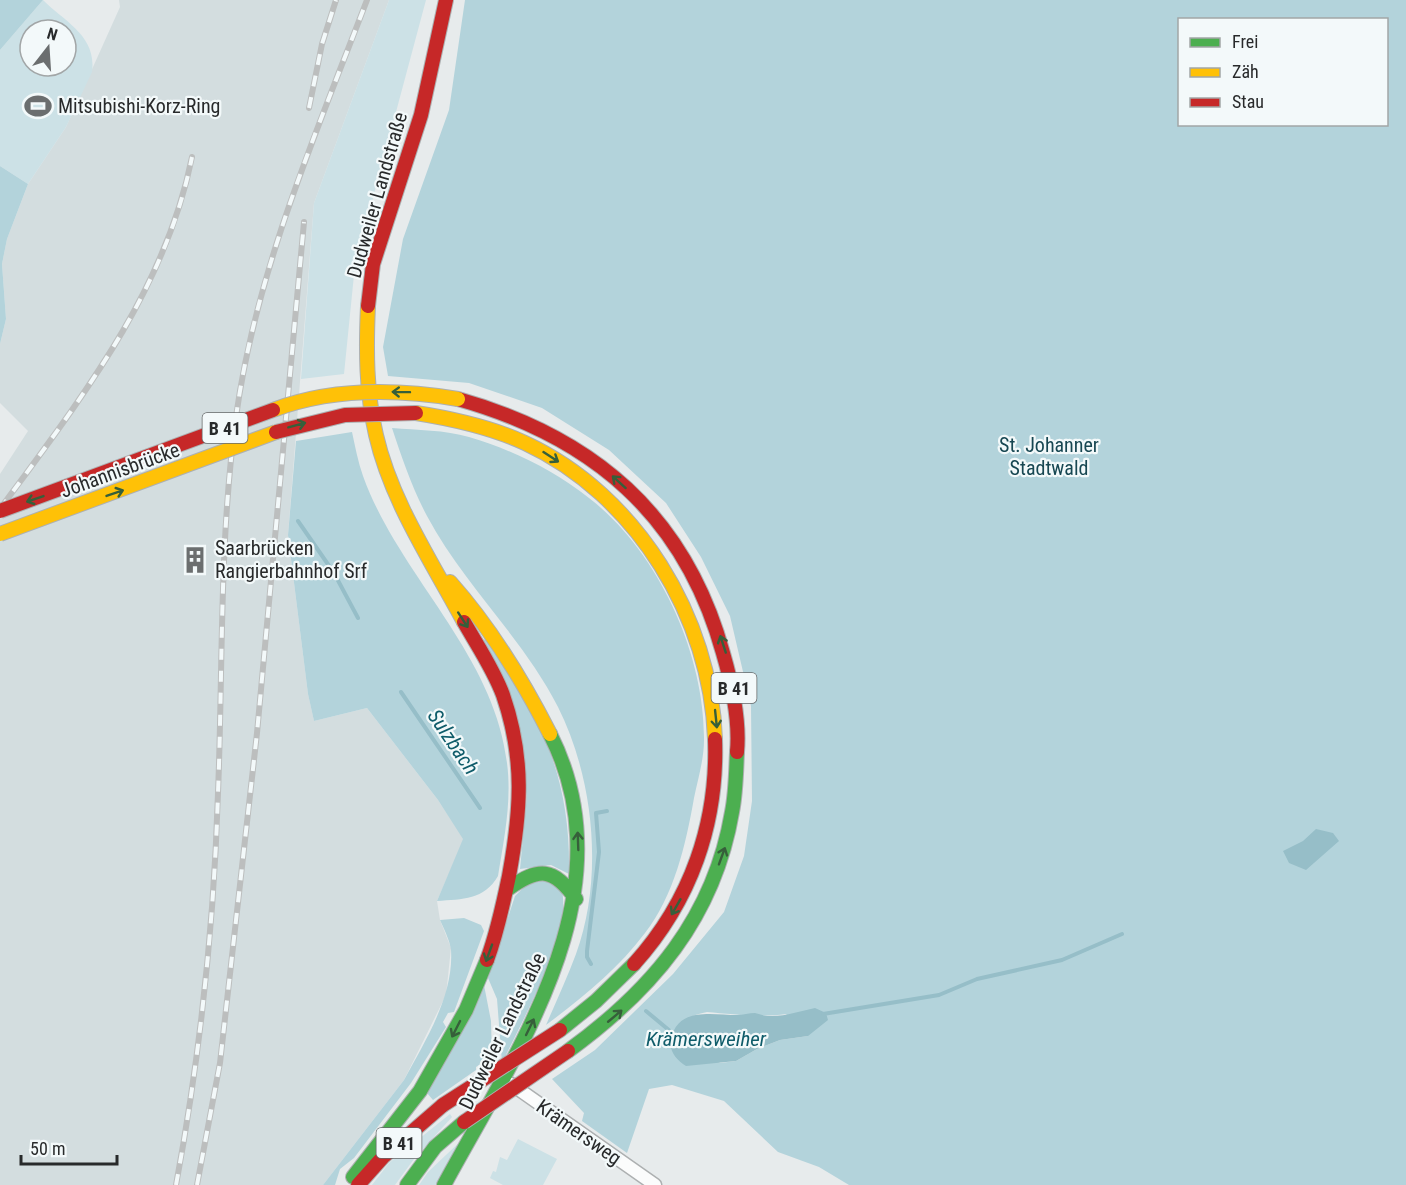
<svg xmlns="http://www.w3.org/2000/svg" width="1406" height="1185" font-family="'Roboto Condensed',sans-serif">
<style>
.built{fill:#d3dddf}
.green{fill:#cce1e6;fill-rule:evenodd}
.forest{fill:#b3d3db;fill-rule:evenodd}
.water{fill:#96bec8}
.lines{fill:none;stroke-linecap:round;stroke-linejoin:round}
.stream{stroke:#96bec8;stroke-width:4}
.street-casing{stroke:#adb0b1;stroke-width:15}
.fast-casing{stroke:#adb0b1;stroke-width:16}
.slow-casing{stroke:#adb0b1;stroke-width:16}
.jam-casing{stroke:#adb0b1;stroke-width:16}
.street{stroke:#fbfcfc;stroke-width:12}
.fast{stroke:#4caf50;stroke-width:14}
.slow{stroke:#ffc107;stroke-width:14}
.jam{stroke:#c62828;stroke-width:14}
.rail-casing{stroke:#bcbebe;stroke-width:6}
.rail{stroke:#f3f9fa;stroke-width:4;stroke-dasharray:11;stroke-linecap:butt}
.slow-bridge-casing{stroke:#adb0b1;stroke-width:16;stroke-linecap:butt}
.jam-bridge-casing{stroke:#adb0b1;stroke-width:16;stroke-linecap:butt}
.slow-bridge{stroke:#ffc107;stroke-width:14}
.jam-bridge{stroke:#c62828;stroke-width:14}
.oneway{stroke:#365f3a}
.labels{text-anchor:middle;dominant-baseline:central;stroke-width:4.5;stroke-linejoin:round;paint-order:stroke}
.shield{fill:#f3f9fa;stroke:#656869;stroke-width:1.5}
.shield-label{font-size:18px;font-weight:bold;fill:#282a2b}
.poi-label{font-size:20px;fill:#282a2b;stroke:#f3f9fa;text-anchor:start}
.street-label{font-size:20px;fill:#282a2b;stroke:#f3f9fa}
.park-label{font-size:20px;fill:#174752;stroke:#f3f9fa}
.water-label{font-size:21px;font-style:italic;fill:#0f5c6a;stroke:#f3f9fa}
</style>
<rect width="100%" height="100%" fill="#e7ebec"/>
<path class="built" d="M119,0H389L314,203L288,535L308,694L314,721L367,708L438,800L464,839L437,901L440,920L451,948L446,995L404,1080L323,1185H0V474L28,431L0,403V344L6,319L2,264L7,239L28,184L66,127L120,7Z"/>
<path class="green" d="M43,0C65,22 97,36 92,72L66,127L28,184L0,166V50ZM30,30H66V66H30Z
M389,0H426L355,265L344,374L301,379L314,203Z
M450,1114L452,1117L414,1159L395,1185H372L389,1163Z
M465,1137L438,1185H419L428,1172Z
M518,1139L557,1159L543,1185H503L490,1178L493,1171L496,1172L500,1157L507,1160Z"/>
<path class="forest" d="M0,0H43L0,50Z
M465,0H1406V1185H849L819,1167L778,1152L724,1101L672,1085L649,1089L627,1153L582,1121L584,1113L552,1079L595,1050L673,974L724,912L744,856L752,801L751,706L730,616L701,557L666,503L609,450L542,408L469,383L388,376L383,347L403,239L449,110ZM1180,20H1386V124H1180ZM707,1012C731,1014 762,1018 786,1014L808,1036L780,1040L757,1049L736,1061L720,1063L671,1038C680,1021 688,1016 707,1012Z
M0,166L28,184L7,239L2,264L6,319L0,344Z
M392,428C417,430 445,430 469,437C513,450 553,470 589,498C658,551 705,654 704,740C704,759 698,779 694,798C686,844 674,896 645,933C618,969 582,998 546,1025C556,1002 567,978 576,954C604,877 594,779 558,707C523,638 463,584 427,516C412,488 402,458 392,428Z
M352,432C355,446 358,462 363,476C399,576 494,653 507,763C512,801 504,839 498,876C484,900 463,899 437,901L463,839L438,800L367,708L314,721L308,694L288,535L296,441Z
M486,639C541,716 571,777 569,874L551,865L520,869L527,795L483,640Z
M536,881H548L561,888C575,927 520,1025 502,1063L497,999L488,978L515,896L525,886Z
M464,918L481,925L484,931L454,1012L448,1013L443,1022L446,1027L411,1083L354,1158L340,1169L335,1185H323L404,1080C425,1041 454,996 451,950C450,941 444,929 440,920Z
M484,985L491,1021L492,1056L476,1067V1070L433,1100L427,1093Z"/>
<path class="water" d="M1316,829L1333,833L1339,841L1306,870L1289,863L1283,851L1303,841Z
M815,1008L826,1013L828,1020L808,1036L780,1040L757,1049L736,1061L686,1066C677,1060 669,1052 671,1040C677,1006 713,1015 737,1015C743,1015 749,1013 755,1013C760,1014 764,1016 769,1016C784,1017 800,1011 815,1008Z"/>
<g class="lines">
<path class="stream" d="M298,521L334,573L358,618
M401,692L480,808
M591,964L587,957V951L599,852L596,813L607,811
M646,1011L676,1036
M823,1014L939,995L977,979L1062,960L1122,934"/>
<defs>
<path id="street" d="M511,1084L655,1185"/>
<path id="fast" d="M508,889C539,867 553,867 576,899
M560,1030L596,1001L634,964
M568,1051C652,990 714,918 732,812C736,792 736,772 737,752
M353,1177L420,1091L466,1010L487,960
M407,1185L435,1147L464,1122
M444,1185C517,1050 630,891 550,734"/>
<path id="slow" d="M368,306C366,349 366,392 376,435C391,501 432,562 464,622
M416,413C454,419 491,427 525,443C637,495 711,618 715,739
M450,582C491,628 522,679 550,734"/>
<path id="jam" d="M368,306L373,264L421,115L446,0
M458,399C593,437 685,515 723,653C732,684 740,720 737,752
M464,622C477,645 494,670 503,695C525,759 521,811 509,876C503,905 497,933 487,960
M634,964C691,901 718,823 715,739
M358,1185L383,1157L443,1105"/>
</defs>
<use href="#street" class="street-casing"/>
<use href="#fast" class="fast-casing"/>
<use href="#slow" class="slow-casing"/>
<use href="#jam" class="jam-casing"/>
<use href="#street" class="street"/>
<use href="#fast" class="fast"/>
<use href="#slow" class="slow"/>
<use href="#jam" class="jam"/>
<defs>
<path id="rail" d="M309,108L322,44L336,0
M0,509C80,400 165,292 192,157
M176,1185C200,1056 214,924 218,793C223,668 219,541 236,417C256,271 315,136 367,0
M197,1185L220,1063L257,733L304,222"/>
</defs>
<use href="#rail" class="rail-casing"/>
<use href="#rail" class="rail"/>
<defs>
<path id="slow-bridge" d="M273,410C331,388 398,389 458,399
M0,534L276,432"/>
<path id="jam-bridge" d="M276,432L345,415L416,413
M0,511L273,410
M443,1105L560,1030
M464,1122L568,1051"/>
</defs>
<use href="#slow-bridge" class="slow-bridge-casing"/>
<use href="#jam-bridge" class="jam-bridge-casing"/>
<use href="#slow-bridge" class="slow-bridge"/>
<use href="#jam-bridge" class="jam-bridge"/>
</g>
<defs><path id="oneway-shaft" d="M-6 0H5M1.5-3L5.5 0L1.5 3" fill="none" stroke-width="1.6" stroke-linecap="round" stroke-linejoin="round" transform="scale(1.5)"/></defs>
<g class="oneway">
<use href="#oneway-shaft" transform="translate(401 392) rotate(-179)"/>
<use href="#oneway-shaft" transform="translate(297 425) rotate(-15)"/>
<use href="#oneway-shaft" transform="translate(551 457) rotate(33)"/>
<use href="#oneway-shaft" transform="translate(619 482) rotate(-138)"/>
<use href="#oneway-shaft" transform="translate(115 493) rotate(-19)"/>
<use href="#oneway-shaft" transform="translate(35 499) rotate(161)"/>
<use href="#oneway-shaft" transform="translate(463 620) rotate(57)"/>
<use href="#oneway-shaft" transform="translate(723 644) rotate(-108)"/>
<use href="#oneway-shaft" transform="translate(716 719) rotate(84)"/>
<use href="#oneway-shaft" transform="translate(578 841) rotate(-92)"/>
<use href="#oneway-shaft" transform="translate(722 856) rotate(-70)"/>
<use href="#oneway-shaft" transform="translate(676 907) rotate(120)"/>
<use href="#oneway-shaft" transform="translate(489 953) rotate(110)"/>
<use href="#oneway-shaft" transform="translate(615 1016) rotate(-40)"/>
<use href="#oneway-shaft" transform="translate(530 1027) rotate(-64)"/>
<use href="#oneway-shaft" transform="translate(456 1029) rotate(117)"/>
</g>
<defs>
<symbol id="stadium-bare" viewBox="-9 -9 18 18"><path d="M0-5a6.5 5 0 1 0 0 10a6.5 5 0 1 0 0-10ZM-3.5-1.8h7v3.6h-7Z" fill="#6b6e6f" stroke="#f3f9fa" stroke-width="2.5" paint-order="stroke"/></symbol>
<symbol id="building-bare" viewBox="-9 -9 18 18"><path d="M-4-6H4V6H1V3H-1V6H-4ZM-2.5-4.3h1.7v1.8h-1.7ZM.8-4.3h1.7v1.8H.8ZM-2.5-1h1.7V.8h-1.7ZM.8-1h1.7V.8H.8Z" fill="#6b6e6f" stroke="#f3f9fa" stroke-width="2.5" paint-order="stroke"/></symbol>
</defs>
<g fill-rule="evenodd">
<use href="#stadium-bare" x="19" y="87" width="38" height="38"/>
<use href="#building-bare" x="176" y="541" width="38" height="38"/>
</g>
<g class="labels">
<g class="shield">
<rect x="202.5" y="413" width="45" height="30" rx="4.5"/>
<rect x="711.5" y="673" width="45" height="30" rx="4.5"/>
<rect x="376.5" y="1128" width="45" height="30" rx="4.5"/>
</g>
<g class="shield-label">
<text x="225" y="428">B 41</text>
<text x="734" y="688">B 41</text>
<text x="399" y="1143">B 41</text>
</g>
<g class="poi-label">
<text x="58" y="106">Mitsubishi-Korz-Ring</text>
<text x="215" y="548">Saarbrücken<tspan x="215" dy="23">Rangierbahnhof Srf</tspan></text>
</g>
<g class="street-label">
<text transform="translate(377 195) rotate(-74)">Dudweiler Landstraße</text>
<text transform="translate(120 470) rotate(-20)">Johannisbrücke</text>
<text transform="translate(502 1031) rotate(-64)">Dudweiler Landstraße</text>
<text transform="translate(579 1132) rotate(35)">Krämersweg</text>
</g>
<g class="park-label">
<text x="1049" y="445">St. Johanner<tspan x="1049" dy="23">Stadtwald</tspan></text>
</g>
<g class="water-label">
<text transform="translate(453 742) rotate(56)">Sulzbach</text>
<text x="706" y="1039">Krämersweiher</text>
</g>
</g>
<rect x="1178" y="18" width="210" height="108" fill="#f3f9fa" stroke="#a2a6a7" stroke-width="1.5"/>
<rect x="1190" y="38" width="30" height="9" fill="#4caf50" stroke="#a2a6a7" stroke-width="1.5"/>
<text x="1232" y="48" font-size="18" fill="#282a2b">Frei</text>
<rect x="1190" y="68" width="30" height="9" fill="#ffc107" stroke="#a2a6a7" stroke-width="1.5"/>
<text x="1232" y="78" font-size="18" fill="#282a2b">Zäh</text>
<rect x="1190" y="98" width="30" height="9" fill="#c62828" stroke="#a2a6a7" stroke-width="1.5"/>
<text x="1232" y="108" font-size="18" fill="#282a2b">Stau</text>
<g transform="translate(48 48) rotate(17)"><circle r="28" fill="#f3f9fa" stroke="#a2a6a7" stroke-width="1.5"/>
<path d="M0-4.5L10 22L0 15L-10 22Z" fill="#6b6e6f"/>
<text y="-9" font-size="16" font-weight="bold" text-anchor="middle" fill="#282a2b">N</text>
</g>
<path d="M21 1155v9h96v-9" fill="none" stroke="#282a2b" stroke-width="3"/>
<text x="30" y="1155" font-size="18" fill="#282a2b" stroke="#f3f9fa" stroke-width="4.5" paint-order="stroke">50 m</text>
</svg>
